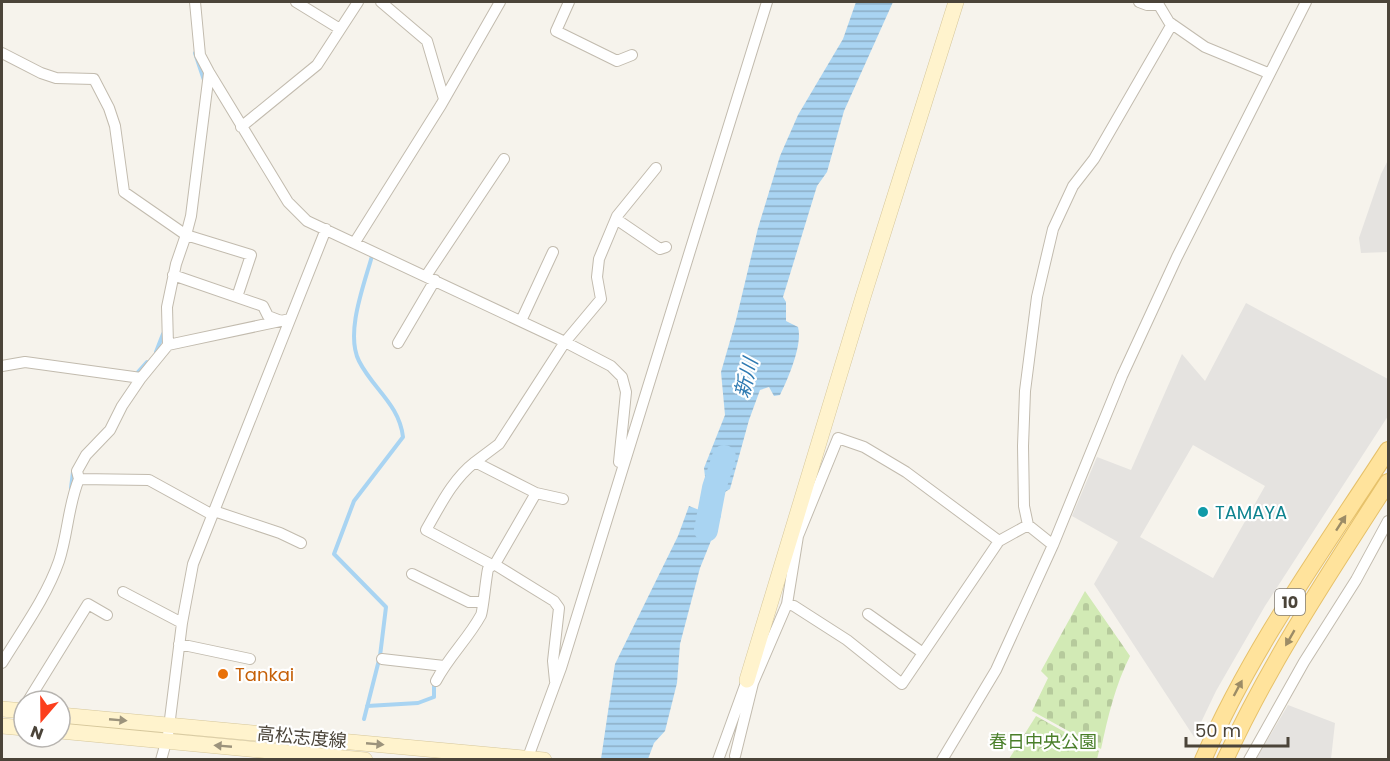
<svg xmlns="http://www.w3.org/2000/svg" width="1390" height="761" font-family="Poppins,'Noto Sans JP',sans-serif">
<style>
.forest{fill:url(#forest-crowns)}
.cemetery{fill:url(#cemetery-stones)}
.parking{fill:#e5e3e0;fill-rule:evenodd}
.water{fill:url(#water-rules)}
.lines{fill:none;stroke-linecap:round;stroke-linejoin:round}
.stream{stroke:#a9d4f2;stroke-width:4}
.river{stroke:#a9d4f2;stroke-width:24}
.street-casing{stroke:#c2bbae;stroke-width:12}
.secondary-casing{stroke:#d6c79b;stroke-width:16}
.primary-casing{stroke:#e6c16a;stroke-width:18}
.street{stroke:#fff;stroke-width:10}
.secondary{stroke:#fff3cd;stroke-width:15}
.primary{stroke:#ffe39c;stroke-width:16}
.oneway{fill:#9c8c66}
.oneway2{fill:#9c937c}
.culture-dot{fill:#0f9aa8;stroke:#fff;stroke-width:2}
.food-dot{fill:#e8710a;stroke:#fff;stroke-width:2}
.labels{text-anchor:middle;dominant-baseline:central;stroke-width:4.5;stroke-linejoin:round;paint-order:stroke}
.shield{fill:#fff;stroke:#817c74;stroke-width:1.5}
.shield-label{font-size:16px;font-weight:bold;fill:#4b4439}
.culture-label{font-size:18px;fill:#0d838f;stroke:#fff;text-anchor:start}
.food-label{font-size:18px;fill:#c56008;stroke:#fff;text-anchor:start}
.street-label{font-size:18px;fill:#4b4439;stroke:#fff}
.park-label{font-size:18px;fill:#4a7f2a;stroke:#fff}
.water-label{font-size:20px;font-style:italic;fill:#2e7ab2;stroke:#fff}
</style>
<defs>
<pattern id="forest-crowns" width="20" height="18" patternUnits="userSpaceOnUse" patternTransform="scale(1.5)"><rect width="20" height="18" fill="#d2eab5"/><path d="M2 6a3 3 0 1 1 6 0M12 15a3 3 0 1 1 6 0" fill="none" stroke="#b6ca9c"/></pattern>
<pattern id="cemetery-stones" width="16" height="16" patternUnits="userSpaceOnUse" patternTransform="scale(1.5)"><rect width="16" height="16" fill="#d2eab5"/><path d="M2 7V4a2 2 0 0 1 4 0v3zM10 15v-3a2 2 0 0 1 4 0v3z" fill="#b6ca9c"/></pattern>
<pattern id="water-rules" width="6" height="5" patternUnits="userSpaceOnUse" patternTransform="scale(1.5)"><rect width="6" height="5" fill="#a9d4f2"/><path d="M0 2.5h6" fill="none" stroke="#8caec5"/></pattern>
</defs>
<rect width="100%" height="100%" fill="#f6f3ec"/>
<path class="forest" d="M1036,716L1099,751L1097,759H1009Z"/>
<path class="cemetery" d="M1085,591L1130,656C1115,686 1108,716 1101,749L1032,711L1048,678L1041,671Z"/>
<path class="parking" d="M1388,160V252L1361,253L1359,238L1381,174Z
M1246,303L1388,379V416L1265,606L1216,691L1194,737L1094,584L1118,542L1072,516L1097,457L1131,470L1182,354L1205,381ZM1193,445L1265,486L1213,578L1140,537Z
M1288,705L1335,723L1331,759H1256Z"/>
<path class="water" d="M856,2H893L844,111L827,172L817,186L783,297L786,302V321L798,327C803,344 788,379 780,395L774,396L769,387L760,390L749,420L730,489L725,492L706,485L704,468L725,415L721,372L736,320L758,228L780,156L798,115L843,39Z
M707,497L718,501L713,514L721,516L700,568L680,644L677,683L665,731L654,743L648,759H601L615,664L678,536L689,506L702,511Z"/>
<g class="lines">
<path class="stream" d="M195,53L204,80
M156,352L163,334
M138,372L147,362
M71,488L73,472
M367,706L418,703L434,697V684
M364,719L380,656L386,607L334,554L354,501L403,437C399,404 373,389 359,361C345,333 364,285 372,256"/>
<path class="river" d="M706,530L714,488L724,457"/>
<defs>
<path id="street" d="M195,2L200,55L209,72L288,202L307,221L565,342L611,366L622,377L626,392L619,462
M296,2L340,29
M381,2L427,41L444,99
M569,2L556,31L617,61L632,55
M1139,2L1147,5H1159
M1157,2L1169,22L1205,47L1268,73
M2,53L41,73L56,78L94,79L109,108L115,126L124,192L186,235L191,216L209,73
M241,127L317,65L358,2
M616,219L660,249L666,247
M355,242L441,105L500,2
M173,275L263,306L268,316L281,321
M426,276L504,159
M521,321L553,252
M398,343L435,280
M168,345L290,319
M2,366L25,362L141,378L168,345L167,307L176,264L186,235L251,255L237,297
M141,378L122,406L110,430L86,455L77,471L79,479L149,480L209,513L214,511L280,533L301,543
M475,462L499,444L565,342L601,299L597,277L599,259L617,216L656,168
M536,493L563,499
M1028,525L1024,506L1023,446L1025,391L1037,297L1053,229L1073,186L1094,159L1172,24
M492,565L426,530C440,506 452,480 475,462L536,493L495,564
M412,574L469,602H483
M123,592L182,623
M787,604L794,606L847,640L902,684L999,541
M868,614L923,653
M179,644L250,659
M382,659L444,666
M2,663C22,630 46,598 59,561C68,534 68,505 79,479
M436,681C449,656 468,639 481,615C483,611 486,577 488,569L494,564L554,601L559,608L553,661L555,681
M753,683L787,604L798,536L838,438L864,447L906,472L999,541L1028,525L1053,545
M28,701L88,604L107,615
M161,760L168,735L182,623L193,564L326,229
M527,760L561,668L767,2
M718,760L747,680L753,683L735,756
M942,760L996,670L1053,545L1122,376L1177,257L1306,2
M1249,760L1304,662L1356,580L1388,521"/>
<path id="secondary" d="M747,680L864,294L956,2
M2,709L24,711
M60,715L544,760
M2,726L24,728
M60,731L365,760"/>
<path id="primary" d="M1203,760C1251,649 1323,550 1388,450
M1225,760C1270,662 1330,572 1388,482"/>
</defs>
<use href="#street" class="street-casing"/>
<use href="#secondary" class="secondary-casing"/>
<use href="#primary" class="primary-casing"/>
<use href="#street" class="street"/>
<use href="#secondary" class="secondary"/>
<use href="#primary" class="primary"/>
</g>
<defs><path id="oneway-solid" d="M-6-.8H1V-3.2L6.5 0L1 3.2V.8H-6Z" transform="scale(1.5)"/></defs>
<g class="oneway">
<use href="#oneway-solid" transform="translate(1341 523) rotate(-57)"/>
<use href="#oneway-solid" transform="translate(1290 638) rotate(120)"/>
<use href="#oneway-solid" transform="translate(1238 688) rotate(-62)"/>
</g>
<g class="oneway2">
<use href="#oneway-solid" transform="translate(118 720) rotate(5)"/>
<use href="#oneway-solid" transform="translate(375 744) rotate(5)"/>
<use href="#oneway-solid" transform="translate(223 746) rotate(-175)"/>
</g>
<circle class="culture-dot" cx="1203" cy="512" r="6"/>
<circle class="food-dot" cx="223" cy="674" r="6"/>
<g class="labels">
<rect class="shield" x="1275" y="589" width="30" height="26" rx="4.5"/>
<g class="shield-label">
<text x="1290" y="602">10</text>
</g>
<g class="culture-label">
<text x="1215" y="512">TAMAYA</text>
</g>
<g class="food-label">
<text x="235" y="674">Tankai</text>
</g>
<g class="street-label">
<text transform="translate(302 737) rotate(5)">高松志度線</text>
</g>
<g class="park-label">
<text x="1043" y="741">春日中央公園</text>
</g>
<g class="water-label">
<text transform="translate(746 378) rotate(-76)">新川</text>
</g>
</g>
<rect width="1390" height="761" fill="none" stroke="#4b4439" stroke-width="6"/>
<g transform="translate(42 719) rotate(200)"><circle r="28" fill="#ffffff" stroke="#b7b4b0" stroke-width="1.5"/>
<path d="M0-4.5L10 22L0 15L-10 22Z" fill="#fc3f1d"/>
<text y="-9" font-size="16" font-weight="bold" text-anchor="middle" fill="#4b4439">N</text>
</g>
<path d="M1186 737v9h102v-9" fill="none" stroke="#4b4439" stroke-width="3"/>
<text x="1195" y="737" font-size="18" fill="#4b4439" stroke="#ffffff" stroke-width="4.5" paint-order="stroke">50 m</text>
</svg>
